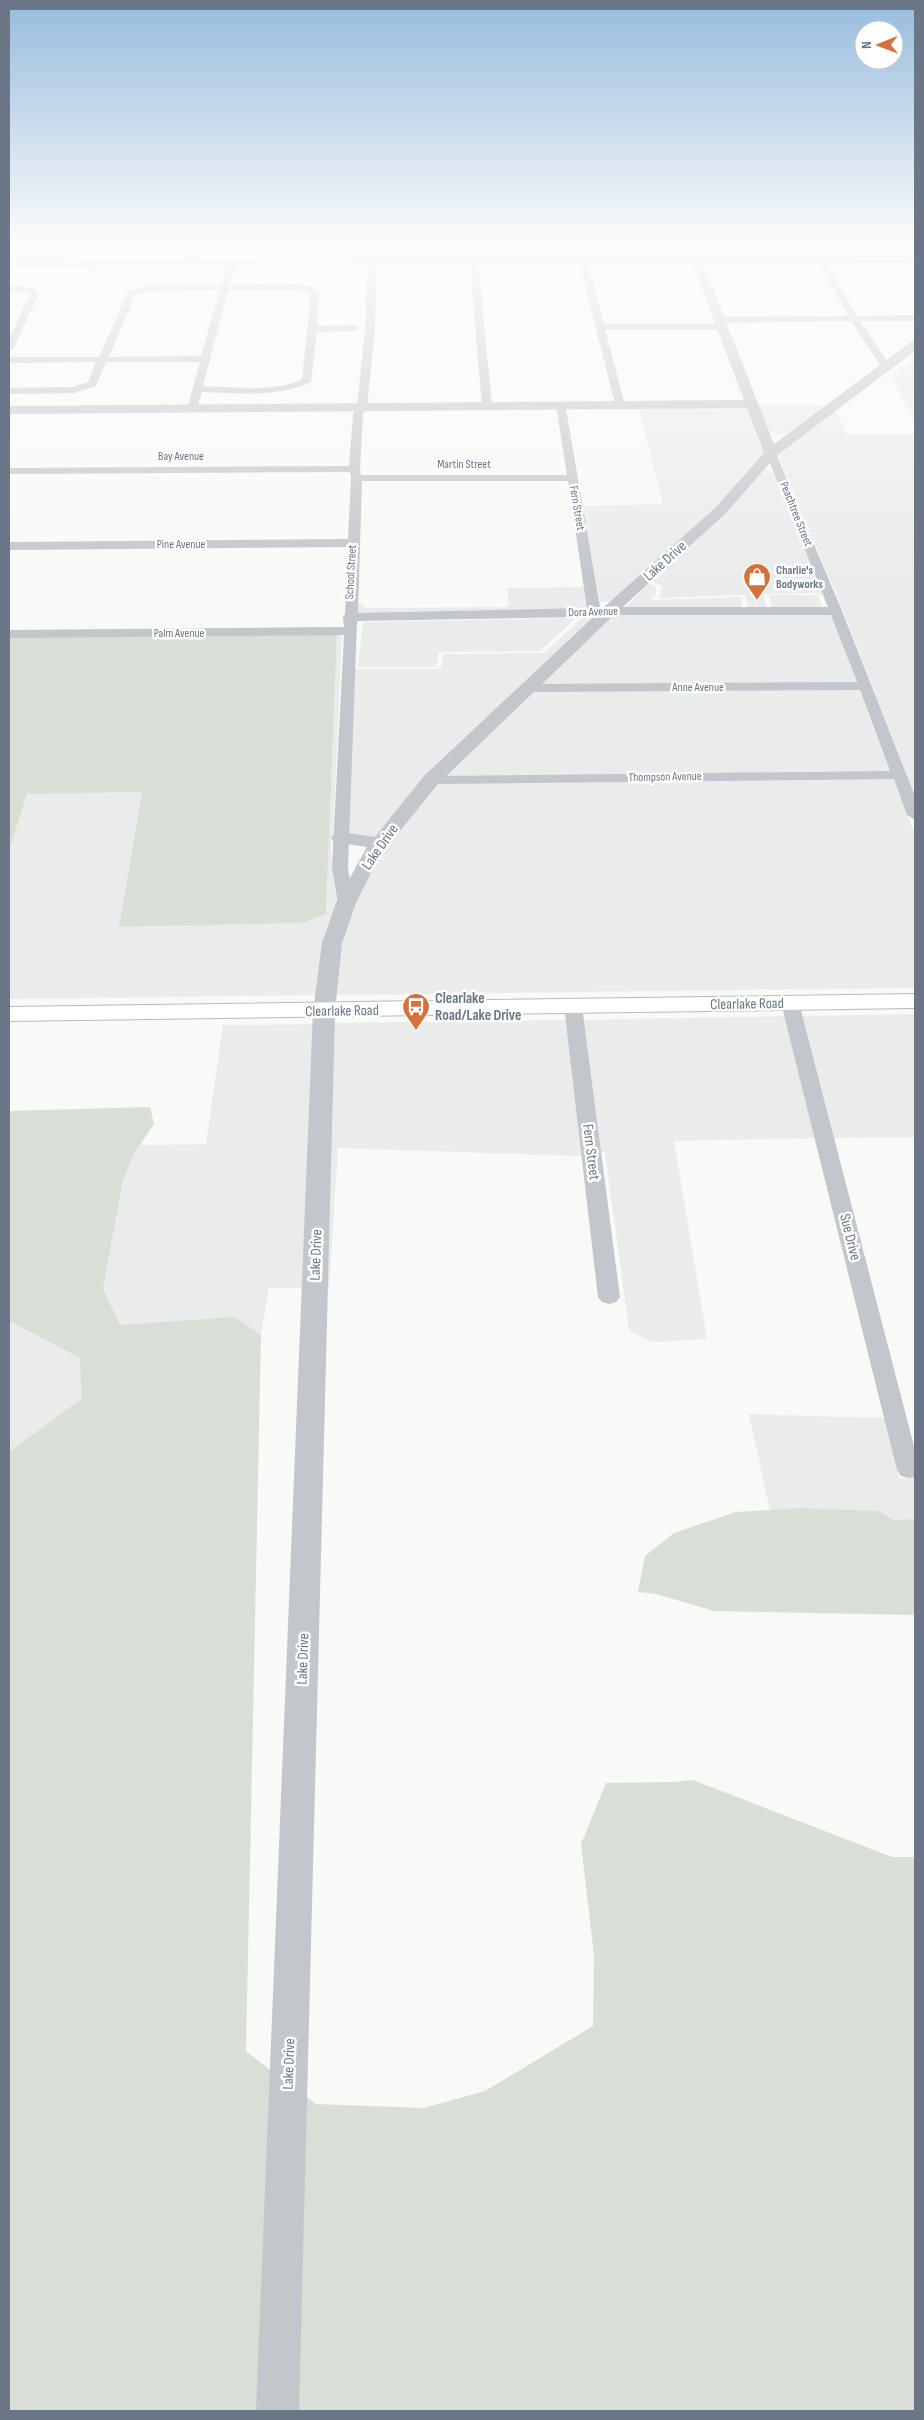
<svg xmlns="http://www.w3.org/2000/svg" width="924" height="2420" font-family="'Sofia Sans Condensed',sans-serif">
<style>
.built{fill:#eaebeb}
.green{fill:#d9ded7}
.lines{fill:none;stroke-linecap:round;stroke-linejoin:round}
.secondary-casing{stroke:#b6babf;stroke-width:2}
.primary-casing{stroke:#b4b8bd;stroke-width:2}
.minor{fill:#c3c6ca;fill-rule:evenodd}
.tertiary{fill:#c3c6ca;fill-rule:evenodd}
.secondary{fill:#fff;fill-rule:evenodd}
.primary{fill:#fff;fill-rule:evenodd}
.labels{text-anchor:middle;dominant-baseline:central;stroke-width:5;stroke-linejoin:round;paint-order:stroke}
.far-street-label{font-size:12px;fill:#6b7786;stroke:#fff}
.far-poi-label{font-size:12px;font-weight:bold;fill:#6b7786;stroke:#fff;text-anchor:start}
.street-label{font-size:15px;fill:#6b7786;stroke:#fff}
.poi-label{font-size:15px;font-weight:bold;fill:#6b7786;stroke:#fff;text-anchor:start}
</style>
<rect width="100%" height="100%" fill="#f9f9f7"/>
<path class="built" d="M915,358V422L890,376Z
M748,405L765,453L715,510L614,601L600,602L582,506L663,504L638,406Z
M758,405H829L793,432L783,434L768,432Z
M835,409L847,435H915V796L842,608L777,453Z
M764,470L773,472L829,608L823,595L817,593L765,594L763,595L767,608L748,607L746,597L742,595L657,598L661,594L662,586L649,581Z
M650,583L656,587V593L651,598L653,600L741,597L742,607L623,609Z
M585,587L587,610L356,615V604H362L363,607L368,608L506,607L509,605L507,588Z
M769,595H818L822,607L772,608Z
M600,613L375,839L349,836L354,669H437L441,667L444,654L544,653L581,619L579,617Z
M614,613H831L857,683L540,685Z
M576,618L540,651L439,652L436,667H358L363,622Z
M337,634H342L333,838L331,840L332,868L338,903L317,995L9,999V851L27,794L142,792L120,927L303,923L326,914Z
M859,689L890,772L443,776L535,691Z
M893,778L915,834V988L335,995L341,943L354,903L378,857L437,783Z
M915,1014V1137L834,1138L802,1016Z
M785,1016L815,1138L674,1141L707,1339L651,1342L629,1330L605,1152H601L584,1020Z
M566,1020L582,1156L338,1148L329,1288H326L332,1023Z
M315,1024L304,1288H269L261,1335L235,1317L120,1326L103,1290L123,1180L135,1152L140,1145L206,1144L223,1025Z
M9,1321L80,1358L81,1399L9,1452Z
M749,1414L885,1418L899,1478H915V1519L893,1520L879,1511L801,1508L770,1510Z"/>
<path class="green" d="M337,634L326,914L303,923L119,927L142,792L27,794L9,851V637Z
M150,1107L154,1124L135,1152L123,1180L103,1289L120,1325L235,1317L261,1335L246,2051L274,2073L260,2411H9V1452L81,1399L80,1358L9,1321V1111Z
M801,1508L879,1511L893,1520L915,1519V1615L714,1611L656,1594L638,1592L645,1556L674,1533L736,1512Z
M693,1780L892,1857H915V2411H295L304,2095L316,2104L424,2108L485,2091L593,2026L594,1955L581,1844L606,1783L676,1782Z"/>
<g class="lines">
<defs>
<path id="secondary" d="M915,994V1008L9,1021V1007Z"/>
<path id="primary" d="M906,242H915V250L911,249Z"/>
</defs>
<use href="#secondary" class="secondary-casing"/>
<use href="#primary" class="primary-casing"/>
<path class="minor" d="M9,242H47L43,244H9Z
M192,242H200L193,264L189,267L185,264Z
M369,242H377L375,329L367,407L363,414L360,469L361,475H567L556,405L561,402L565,403L600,607H828L766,453L767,451H775L842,611L915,796V820L907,815L894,779L431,784L424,780L431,776L890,771L860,690L530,692L523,688L530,684L857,682L831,615H593L584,617L357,621L348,868L354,903L352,906H340L338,903L332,868L344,635L9,638V630L344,627L343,617L345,614L348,547L9,550V542L348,539L351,478L350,472L9,474V468L349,466L353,414L357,407L365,329ZM362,481H568L587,608L358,613Z
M468,242H476L492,406L487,409L482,406Z
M574,242H582L604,324H722L727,327L722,330H605L625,405L620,408L616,407Z
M822,258L826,261L857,316L915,315V321H860L891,367L889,369H883L851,321L719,323L714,320L719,317L848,316L818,261Z
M231,261L235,264L230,285C251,285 306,278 320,292L317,326L355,325L360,328L355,331L317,332L311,382C277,398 237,393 202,392L197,409L192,412L187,409L200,362H106L96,386L74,393L9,394V388L73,387L88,382L96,362L9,363V357H99L128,291L148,285H221L227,264ZM220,290L201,356L109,357L135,295L149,291ZM228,290H297L311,293L302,379C273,393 235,387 203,386Z
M9,285L34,288L39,293L14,348L9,351V339L30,294L9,291Z
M790,998L796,999L799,1003L915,1450V1477L909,1478L901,1476L897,1470L781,1003L784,999Z
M573,1001L579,1002L582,1006L620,1297L616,1302L609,1304L602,1302L598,1297L564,1006L567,1002Z"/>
<path class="tertiary" d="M684,242H694L700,257L915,256V262L703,263L774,444L911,342L915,341V351L776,456L725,514L615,614L438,784L379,857L356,903L342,943L335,1011L299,2411H256L313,1011L322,943L336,903L367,847L334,842L331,838L334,834L341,832L375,837L424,776L603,608L715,508L764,453L747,408L9,414V406L744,400L692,263L9,267V261L690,257Z"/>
<use href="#secondary" class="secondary"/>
<use href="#primary" class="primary"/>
</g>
<linearGradient id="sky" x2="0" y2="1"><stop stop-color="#97bbdc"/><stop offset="0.42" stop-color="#fcfcfb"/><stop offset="1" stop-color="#fcfcfb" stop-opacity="0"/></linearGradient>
<rect width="924" height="581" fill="url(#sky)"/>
<defs>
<symbol id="shop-pin" viewBox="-11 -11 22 30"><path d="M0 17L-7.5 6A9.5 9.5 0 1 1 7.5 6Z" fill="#d7703a" stroke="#fff"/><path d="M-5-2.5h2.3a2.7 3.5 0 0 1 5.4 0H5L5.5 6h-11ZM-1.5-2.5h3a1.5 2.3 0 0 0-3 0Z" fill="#fff"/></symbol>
<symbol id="bus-pin" viewBox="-11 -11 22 30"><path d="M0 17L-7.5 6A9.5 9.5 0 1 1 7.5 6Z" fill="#d7703a" stroke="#fff"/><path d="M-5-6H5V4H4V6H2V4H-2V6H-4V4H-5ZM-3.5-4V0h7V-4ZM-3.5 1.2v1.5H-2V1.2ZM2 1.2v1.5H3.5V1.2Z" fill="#fff"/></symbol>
</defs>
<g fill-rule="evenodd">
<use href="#shop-pin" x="741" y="561" width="32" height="43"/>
<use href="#bus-pin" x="400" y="991" width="32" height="43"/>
</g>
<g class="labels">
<g class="far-street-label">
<text x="181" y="456">Bay Avenue</text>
<text x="464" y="464">Martin Street</text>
<text transform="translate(577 508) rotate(80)">Fern Street</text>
<text transform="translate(796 514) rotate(68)">Peachtree Street</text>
<text x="181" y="544">Pine Avenue</text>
<text transform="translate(351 572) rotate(-87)">School Street</text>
<text transform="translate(593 612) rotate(-2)">Dora Avenue</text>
<text x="179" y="633">Palm Avenue</text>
<text x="698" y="687">Anne Avenue</text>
<text transform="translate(665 777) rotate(-1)">Thompson Avenue</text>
</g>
<g class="far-poi-label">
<text x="776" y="570">Charlie's<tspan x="776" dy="14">Bodyworks</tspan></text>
</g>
<g class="street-label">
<text transform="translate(665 561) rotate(-42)">Lake Drive</text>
<text transform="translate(380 847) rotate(-55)">Lake Drive</text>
<text transform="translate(747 1004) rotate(-1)">Clearlake Road</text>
<text transform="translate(342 1011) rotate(-1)">Clearlake Road</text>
<text transform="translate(591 1152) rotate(83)">Fern Street</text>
<text transform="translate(850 1237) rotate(76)">Sue Drive</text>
<text transform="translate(316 1255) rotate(-88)">Lake Drive</text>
<text transform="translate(303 1659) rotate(-88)">Lake Drive</text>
<text transform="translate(289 2064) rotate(-88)">Lake Drive</text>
</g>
<g class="poi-label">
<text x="435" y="998">Clearlake<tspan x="435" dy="17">Road/Lake Drive</tspan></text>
</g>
</g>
<rect width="924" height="2420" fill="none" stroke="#6b7786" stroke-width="20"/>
<g transform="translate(879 45) rotate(269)"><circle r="24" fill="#ffffff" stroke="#c4c9cf"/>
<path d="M0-4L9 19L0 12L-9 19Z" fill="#d7703a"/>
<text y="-8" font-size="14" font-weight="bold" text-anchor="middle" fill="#6b7786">N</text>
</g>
</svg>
